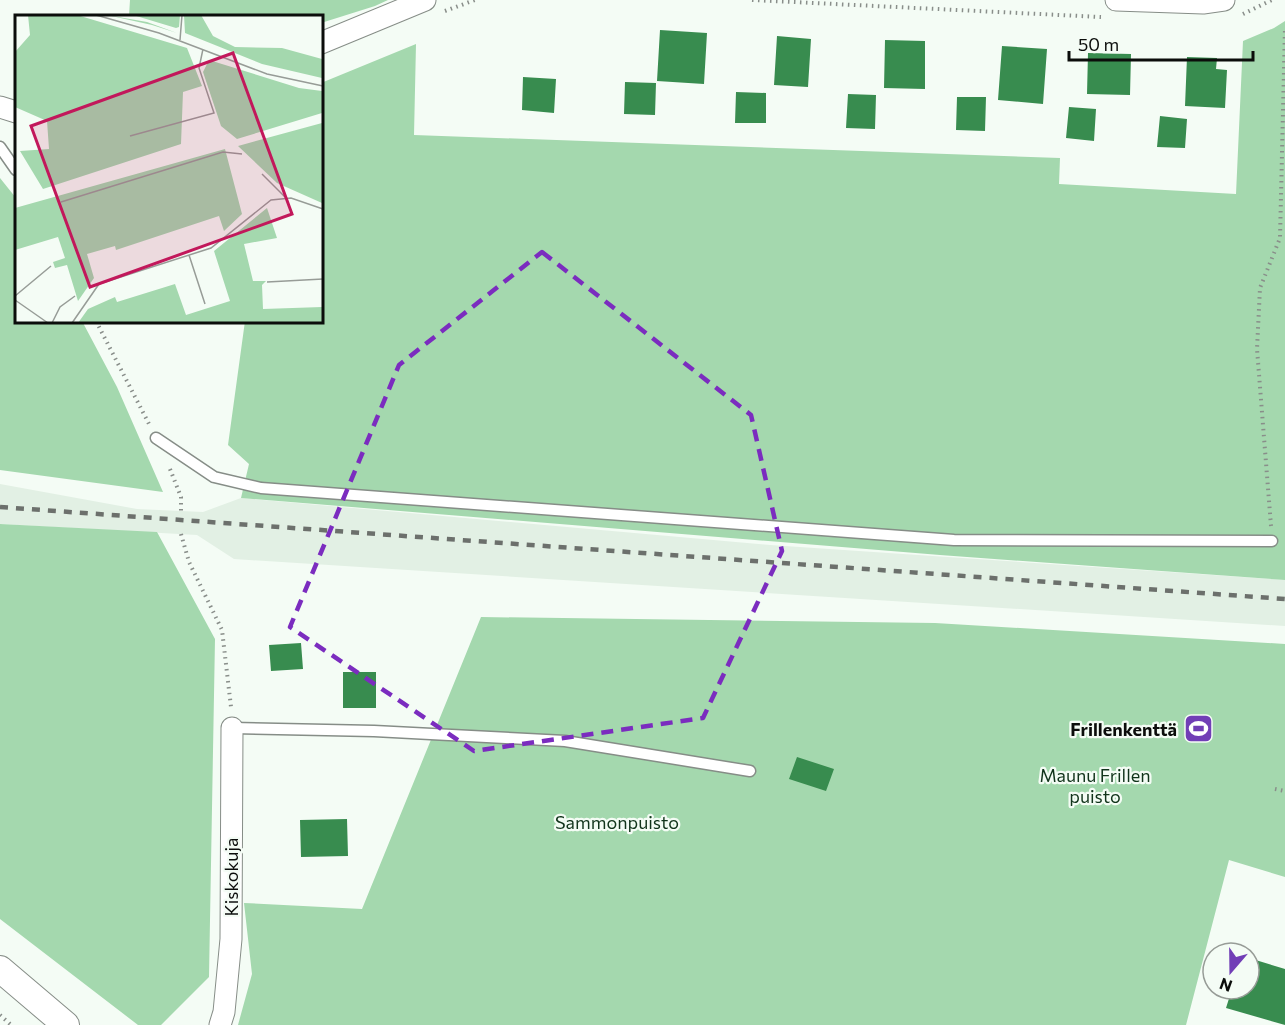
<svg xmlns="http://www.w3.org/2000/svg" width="1285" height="1025" font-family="Commissioner,sans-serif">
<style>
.built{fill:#e2f0e4}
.green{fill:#a4d8ae}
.building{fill:#388c4f}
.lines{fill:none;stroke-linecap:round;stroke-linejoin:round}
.service-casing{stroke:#868d87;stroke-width:13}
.minor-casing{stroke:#868d87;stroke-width:23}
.tertiary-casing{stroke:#868d87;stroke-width:28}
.path{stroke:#898e8a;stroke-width:4;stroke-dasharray:1.5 4.5;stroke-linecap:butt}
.service{stroke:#fff;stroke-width:10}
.minor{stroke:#fff;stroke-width:21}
.tertiary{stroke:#fff;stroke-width:26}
.rail{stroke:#6c706c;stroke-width:4.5;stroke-dasharray:8 8;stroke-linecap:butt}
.marked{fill:none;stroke:#7b2cbf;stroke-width:4.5;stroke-dasharray:12 8;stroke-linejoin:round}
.labels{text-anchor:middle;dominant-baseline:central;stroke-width:4.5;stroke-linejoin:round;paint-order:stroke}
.poi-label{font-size:18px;font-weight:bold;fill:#0b0d0b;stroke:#f4fcf5;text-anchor:end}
.park-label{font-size:18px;fill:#11341b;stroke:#f4fcf5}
.street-label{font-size:18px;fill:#0b0d0b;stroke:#f4fcf5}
.inset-road{fill:none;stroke:#979c97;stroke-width:1.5}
.view{fill:#c2185b;fill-opacity:0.15;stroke:#c2185b;stroke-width:3}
.inset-edge{fill:none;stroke:#0b0d0b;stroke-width:3}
</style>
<rect width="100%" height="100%" fill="#f4fcf5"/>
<path class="built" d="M0,484L137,509L203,512L241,498L770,545L1285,580V626L234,559L197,535L0,524Z"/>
<path class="green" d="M130,0H388L375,6L321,23V16H129Z
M1285,21V580L940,555L241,498L249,464L228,445L245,321H321V83L416,44L414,135L1060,158L1059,184L1236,194L1243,41L1274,28Z
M0,178L16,198V321H82L117,387L163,492L0,470Z
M0,524L157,532L215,639L209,977L161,1025H138L0,919Z
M481,617L935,623L1285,644V877L1229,860L1186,1025H238L252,974L244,903L362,909Z"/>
<path class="building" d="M660,30L707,33L704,84L657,81Z
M777,36L811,39L808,87L774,85Z
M885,40L925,41V89L884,88Z
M1002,46L1047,49L1043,104L998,100Z
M1088,53L1131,54L1130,95L1087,94Z
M1187,57L1217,58L1216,69L1227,70L1225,108L1185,106Z
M523,77L556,79L554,113L522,110Z
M625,82L656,83L655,115L624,114Z
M736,92L766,93V123H735Z
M848,94L876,95L875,129L846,128Z
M957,97H986L985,131L956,130Z
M1069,107L1096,109L1094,141L1066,138Z
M1160,116L1187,119L1185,148L1157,147Z
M301,643L303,669L271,671L269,645Z
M343,672H376V708H343Z
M797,757L834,769L826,791L789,779Z
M347,819L348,856L301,857L300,820Z
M1249,958L1285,969V1025L1226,1008L1232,989H1249Z"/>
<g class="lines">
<defs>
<path id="service" d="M0,147L16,170
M156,438L214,477L261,488L954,540L1272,541
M232,728L374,731L565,741L750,771"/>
<path id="minor" d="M1116,0L1203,3L1224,0
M321,43L425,0
M0,107L16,112
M220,1025L224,1012L231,939L232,728"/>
<path id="tertiary" d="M0,969L66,1025"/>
</defs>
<use href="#service" class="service-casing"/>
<use href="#minor" class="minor-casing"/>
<use href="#tertiary" class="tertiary-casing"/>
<path class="path" d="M752,0L1101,17
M445,11L475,0
M1243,14L1272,0
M96,321L149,424
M170,469L181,497V511
M1271,526L1257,349L1260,288L1280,238L1285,28
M181,534L189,562L222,630L231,707
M1275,789L1285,791
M0,1015L11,1025"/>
<use href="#service" class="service"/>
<use href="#minor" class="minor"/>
<use href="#tertiary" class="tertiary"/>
<path class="rail" d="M0,507L1285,599"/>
</g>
<path class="marked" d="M542,252L751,415L782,551L703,718L474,751L290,627L399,365Z"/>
<defs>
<symbol id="stadium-square" viewBox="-11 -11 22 22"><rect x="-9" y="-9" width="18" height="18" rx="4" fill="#713eb6" stroke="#f4fcf5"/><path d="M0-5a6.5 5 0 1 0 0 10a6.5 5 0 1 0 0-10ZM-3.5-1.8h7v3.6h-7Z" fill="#fff"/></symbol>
</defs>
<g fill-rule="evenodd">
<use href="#stadium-square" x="1182" y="712" width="33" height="33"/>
</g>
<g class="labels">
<g class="poi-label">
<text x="1177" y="729">Frillenkenttä</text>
</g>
<g class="park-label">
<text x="1095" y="775">Maunu Frillen<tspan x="1095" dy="21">puisto</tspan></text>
<text x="617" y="822">Sammonpuisto</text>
</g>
<g class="street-label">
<text transform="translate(231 877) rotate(-90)">Kiskokuja</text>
</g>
</g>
<g transform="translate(15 15)">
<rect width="308" height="308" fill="#f4fcf5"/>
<path d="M13,0H62L172,33L187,71L168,77L166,129L28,174L5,136L34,134L32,106L0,92V37L15,20ZM92,0L132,7L162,18L137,10ZM118,0H165L164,12L161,13ZM169,0H186L198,21L220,32L267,33L307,44V63L247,49L170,18ZM194,45L284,73L307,76V98L222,124L206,111L188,57ZM307,108V188L262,168L223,131ZM210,134L227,199L209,216L204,201L101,235L100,231L72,239L79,263L63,286L52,250L40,253L38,247L50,243L43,222L0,235V193ZM252,193L262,223L229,229L238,266H251L247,270L248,294L307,292V307L63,308L73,294L100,282L102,287L160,269L171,300L215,286L199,236Z" fill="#a4d8ae"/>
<path class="inset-road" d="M81,0L144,18L252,59L308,71M165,25L167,0M115,121L199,98L184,53L188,34M247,159L270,182M46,187L208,137L227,139M174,240L190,289M252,267L308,264M0,281L36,251M0,285L33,308M37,308L45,292L60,281M57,308L84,269L196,233L256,185L276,183L308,194"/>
<path class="view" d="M218,38L277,199L75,272L16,111Z"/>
<rect width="308" height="308" class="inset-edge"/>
</g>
<g transform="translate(1231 971) rotate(200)"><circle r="28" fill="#f4fcf5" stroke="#979c97" stroke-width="1.5"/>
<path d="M0-4.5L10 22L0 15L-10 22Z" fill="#713eb6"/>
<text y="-9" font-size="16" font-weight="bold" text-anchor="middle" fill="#0b0d0b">N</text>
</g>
<path d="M1069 51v9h184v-9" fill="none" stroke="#0b0d0b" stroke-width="3"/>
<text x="1078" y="51" font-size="18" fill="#0b0d0b" stroke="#f4fcf5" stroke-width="4.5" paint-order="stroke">50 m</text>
</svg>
